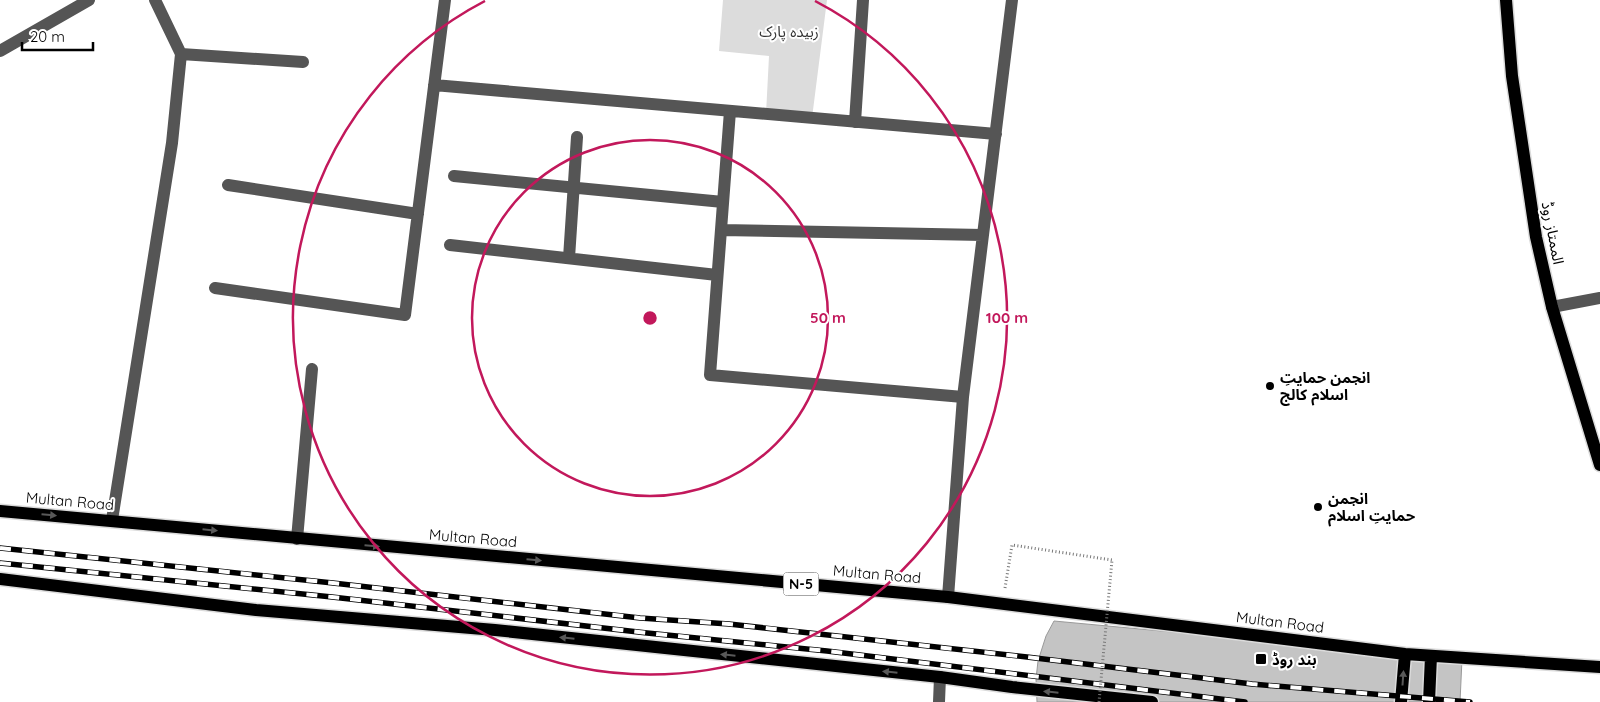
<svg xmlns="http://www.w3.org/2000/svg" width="1600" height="702" font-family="Quicksand,'Noto Sans Arabic',sans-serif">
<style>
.green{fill:#dcdcdc}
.building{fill:#c4c4c4;stroke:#999}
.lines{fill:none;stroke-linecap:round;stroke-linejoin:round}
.major-casing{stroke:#dbdbdb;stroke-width:15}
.path{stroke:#777;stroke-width:3;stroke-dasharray:1 2.5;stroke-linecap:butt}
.minor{stroke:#555;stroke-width:12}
.major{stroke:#000;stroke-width:12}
.rail-casing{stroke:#000;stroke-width:5.5}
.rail{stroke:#fff;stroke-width:4;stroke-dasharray:11;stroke-linecap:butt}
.path-bridge{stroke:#777;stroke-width:3;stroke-dasharray:1 2.5;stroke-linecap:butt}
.oneway{fill:#595959}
.ring{fill:none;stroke:#c2185b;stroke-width:2.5}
.poi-dot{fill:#000;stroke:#fff;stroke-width:2}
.labels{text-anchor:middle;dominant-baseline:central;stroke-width:4;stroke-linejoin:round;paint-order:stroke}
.shield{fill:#fff;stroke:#4c4c4c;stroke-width:1}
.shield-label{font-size:14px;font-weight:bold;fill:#000}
.park-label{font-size:15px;fill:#333;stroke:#fff}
.street-label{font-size:15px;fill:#000;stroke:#fff}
.poi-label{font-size:15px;font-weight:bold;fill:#000;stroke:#fff;text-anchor:start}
.centre{fill:#c2185b;stroke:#fff;stroke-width:2.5}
.ring-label{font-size:15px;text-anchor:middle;font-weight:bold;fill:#c2185b;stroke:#fff;stroke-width:4;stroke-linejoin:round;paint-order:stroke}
</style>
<rect width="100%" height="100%" fill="#fff"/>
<path class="green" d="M723,0H827L812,118L766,114L769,56L719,51Z"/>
<path class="building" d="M1054,621L1462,659L1460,702H1037L1036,679L1038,661L1046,636Z"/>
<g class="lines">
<defs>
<path id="major" d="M1506,0L1512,76L1536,237L1552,307L1600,465
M0,511L948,597L1405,654L1600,667
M0,579L256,610L495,630L940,677L1012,687L1152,702
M1401,702L1405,654
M1429,702L1431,656"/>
</defs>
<use href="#major" class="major-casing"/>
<path class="path" d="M1005,588L1012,545L1112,560"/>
<path class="minor" d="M0,51L89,0
M181,54L303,62
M434,85L996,134
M730,111L710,375L963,397
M855,122L863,0
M454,176L723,202
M228,185L418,214
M721,230L983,235
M450,245L717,275
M569,258L577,137
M215,288L405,315L445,0
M1552,307L1600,298
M112,520L172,143L181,54L155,0
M297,539L312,369
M948,597L963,397L1012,0
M939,702L940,677"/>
<use href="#major" class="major"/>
<defs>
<path id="rail" d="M0,548L333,583L640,618L729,624L819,634L1027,657L1252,684L1470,702
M0,563L332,597L647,633L827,651L1245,702"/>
</defs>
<use href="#rail" class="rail-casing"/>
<use href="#rail" class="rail"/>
<path class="path-bridge" d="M1099,702L1112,560"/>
</g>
<defs><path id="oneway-solid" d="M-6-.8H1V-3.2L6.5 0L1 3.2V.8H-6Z" transform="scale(1.25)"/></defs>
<g class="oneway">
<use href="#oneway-solid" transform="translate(49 515) rotate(5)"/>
<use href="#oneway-solid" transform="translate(210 530) rotate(6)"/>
<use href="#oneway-solid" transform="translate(372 546) rotate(5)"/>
<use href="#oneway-solid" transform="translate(534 560) rotate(5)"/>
<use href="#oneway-solid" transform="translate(567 638) rotate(-174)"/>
<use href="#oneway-solid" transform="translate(728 655) rotate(-174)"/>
<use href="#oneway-solid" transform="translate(890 672) rotate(-174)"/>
<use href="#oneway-solid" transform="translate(1403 678) rotate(-86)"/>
<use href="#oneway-solid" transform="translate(1051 692) rotate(-174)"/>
</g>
<g class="ring">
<circle cx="650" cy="318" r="178"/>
<path d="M815 1A357 357 0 1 1 485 1"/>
</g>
<g class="poi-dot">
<circle cx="1270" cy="386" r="5"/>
<circle cx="1318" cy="507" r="5"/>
<rect x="1255" y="653" width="12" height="12" rx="2.5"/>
</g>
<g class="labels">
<rect class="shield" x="783.5" y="572.5" width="35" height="23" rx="4"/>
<g class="shield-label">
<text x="801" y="584">N-5</text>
</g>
<g class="park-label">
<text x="789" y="31">زبیدہ پارک</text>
</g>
<g class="street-label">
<text transform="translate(1553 233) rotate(79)">الممتاز روڈ</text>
<text transform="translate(70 501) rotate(5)">Multan Road</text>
<text transform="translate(473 538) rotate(5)">Multan Road</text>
<text transform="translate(877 574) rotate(5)">Multan Road</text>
<text transform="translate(1280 622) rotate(7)">Multan Road</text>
</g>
<g class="poi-label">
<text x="1280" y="377">انجمن حمایتِ<tspan x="1280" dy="17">اسلام کالج</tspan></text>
<text x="1328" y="498">انجمن<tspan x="1328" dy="17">حمایتِ اسلام</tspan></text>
<text x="1272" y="659">بند روڈ</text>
</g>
</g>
<circle cx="650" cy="318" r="8" class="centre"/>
<g class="ring-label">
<text x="828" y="323">50 m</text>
<text x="1007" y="323">100 m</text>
</g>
<path d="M22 42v8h71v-8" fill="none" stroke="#000000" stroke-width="2.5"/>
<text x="30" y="42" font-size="15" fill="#000000" stroke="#ffffff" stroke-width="4" paint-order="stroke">20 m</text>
</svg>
